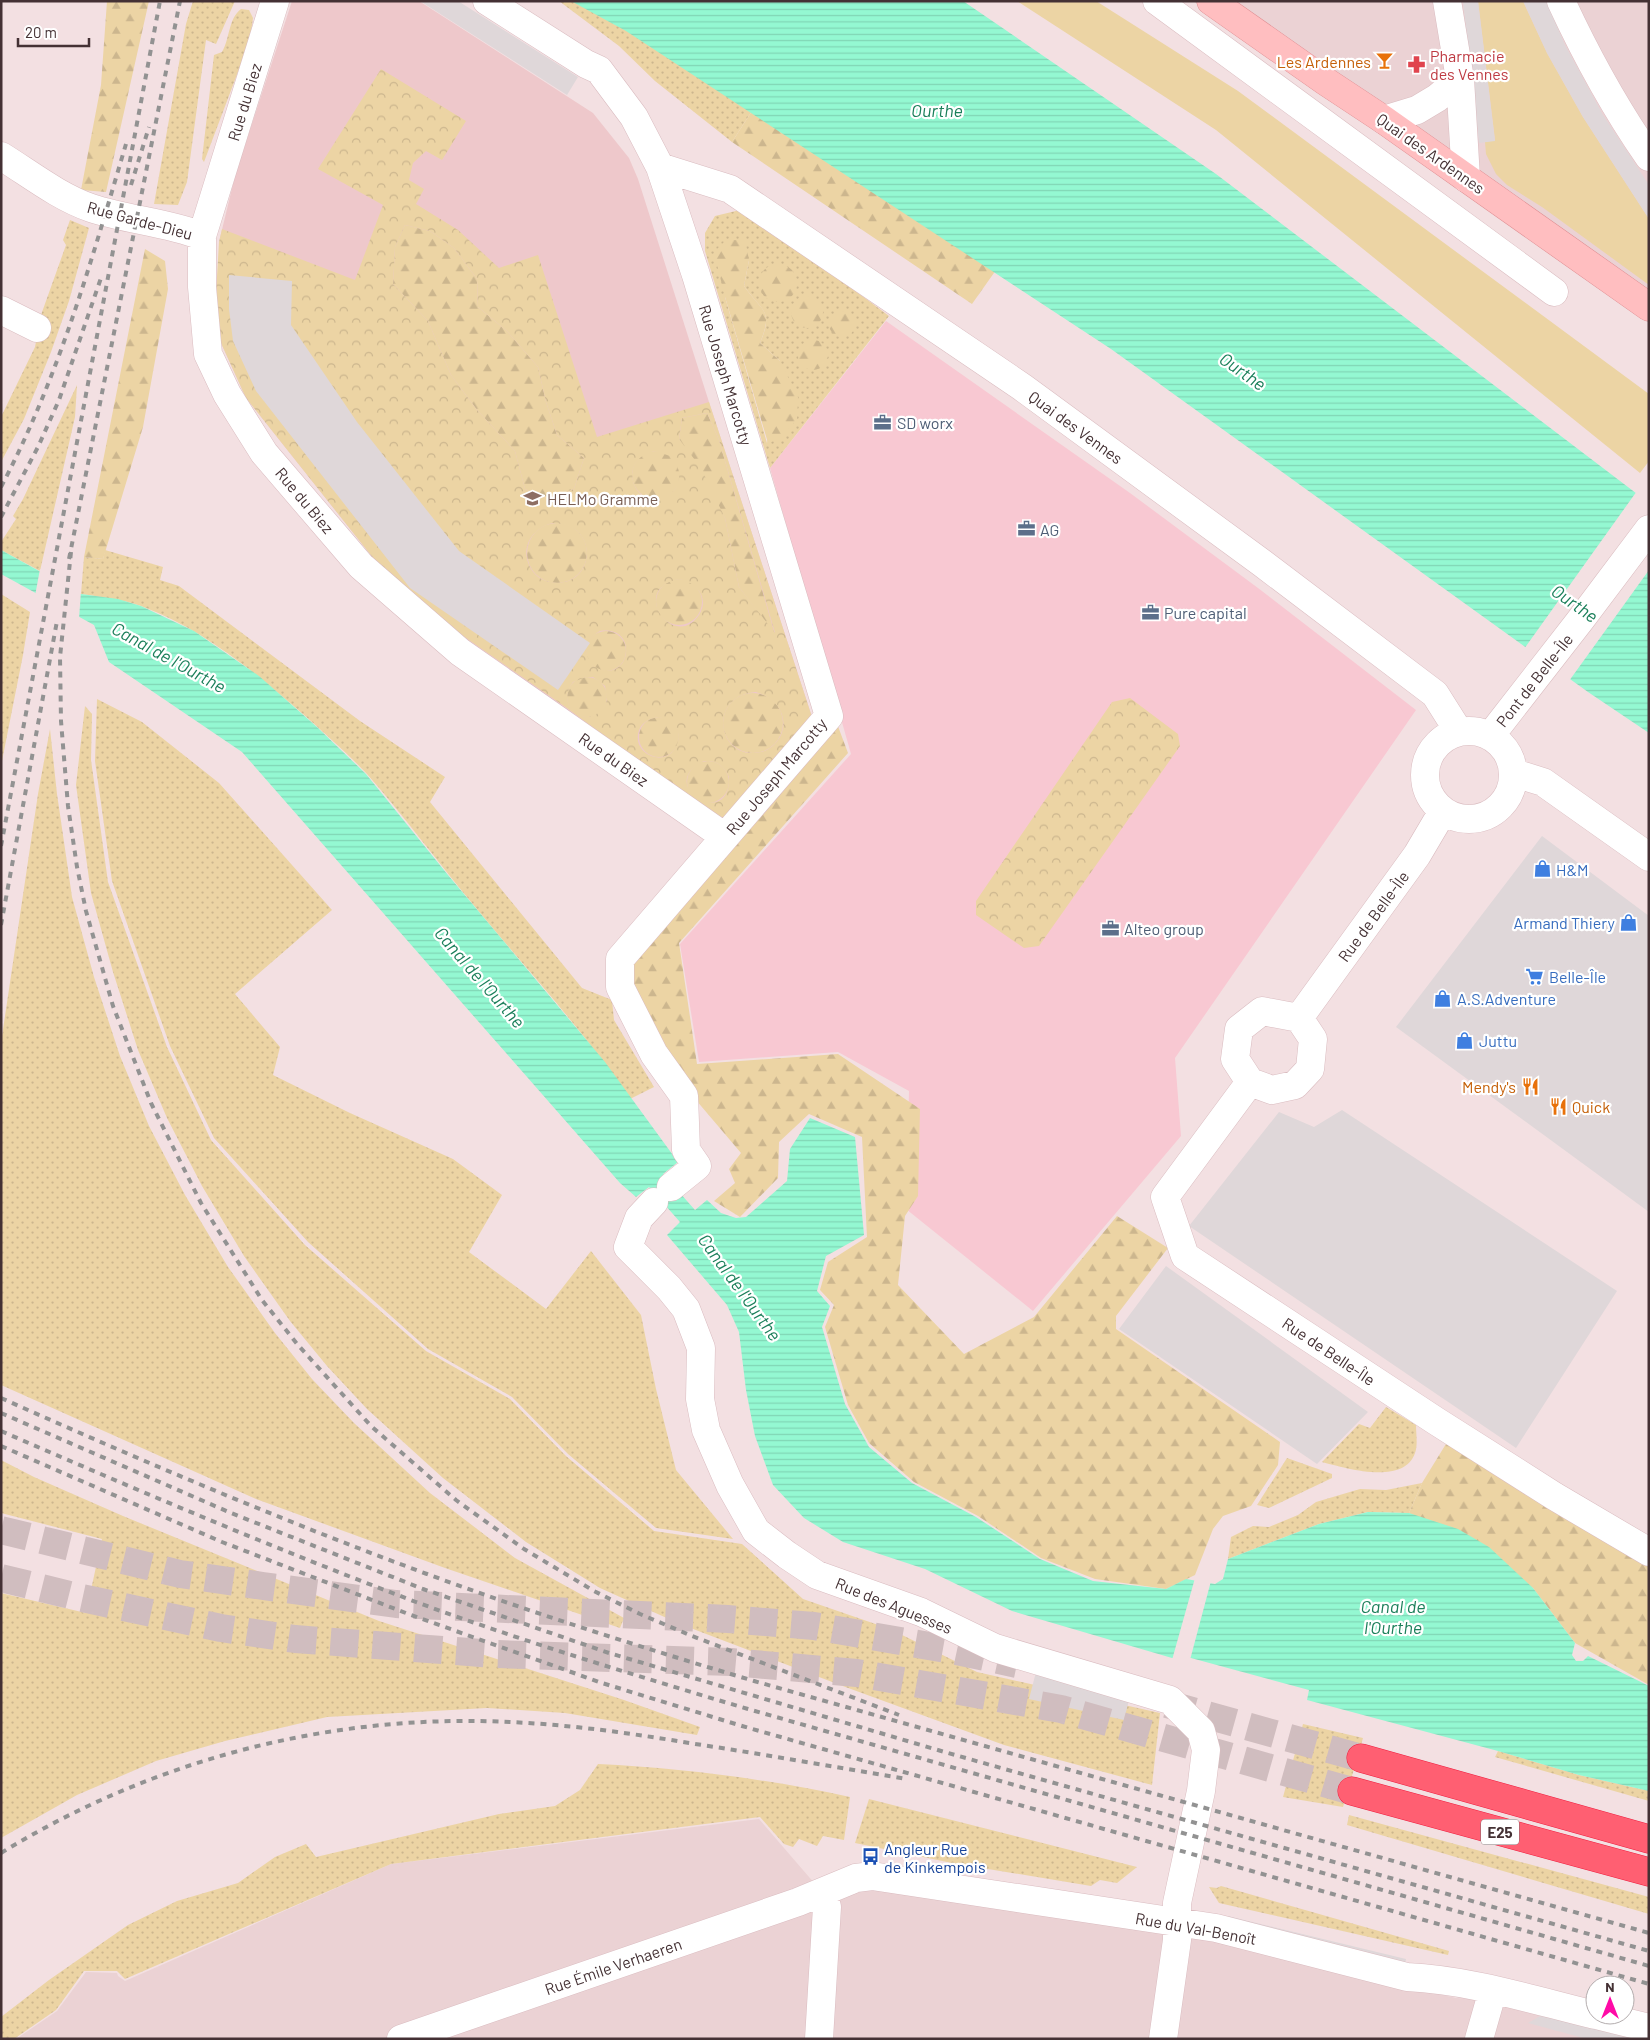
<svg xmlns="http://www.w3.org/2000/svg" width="1650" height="2040" font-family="Barlow,sans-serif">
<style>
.residential{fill:#ebd2d4}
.commercial{fill:#f8c8d2}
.education{fill:#eec8cb}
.grass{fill:url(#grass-dots);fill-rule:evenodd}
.forest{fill:url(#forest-firs)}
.park{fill:url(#park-crowns);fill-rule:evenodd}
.garden{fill:#ecd4a4}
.parking{fill:#dfd7d9}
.water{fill:url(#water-rules)}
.pier{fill:#f3e0e2}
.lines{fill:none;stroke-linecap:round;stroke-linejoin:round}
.motorway-tunnel{stroke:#d0bdbf;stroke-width:28;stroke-dasharray:28 14;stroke-linecap:butt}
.minor-casing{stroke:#dabcc0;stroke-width:29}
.secondary-casing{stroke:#df8e92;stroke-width:29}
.motorway-casing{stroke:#ee1f40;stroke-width:29}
.minor{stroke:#fff;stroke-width:28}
.secondary{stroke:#ffbec0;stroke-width:28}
.motorway{stroke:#ff5f72;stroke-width:28}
.rail{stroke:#929292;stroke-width:4;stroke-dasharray:6 6;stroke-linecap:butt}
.labels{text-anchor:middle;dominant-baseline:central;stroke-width:4.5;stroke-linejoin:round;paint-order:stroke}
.shield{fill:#fff;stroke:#7c6f71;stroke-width:1}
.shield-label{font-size:15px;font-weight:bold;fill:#443134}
.health-label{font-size:16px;fill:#be3a42;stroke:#fff;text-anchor:start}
.food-label{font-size:16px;fill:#c56008;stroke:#fff;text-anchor:end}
.street-label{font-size:16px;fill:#443134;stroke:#fff}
.service-label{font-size:16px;fill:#4e5e75;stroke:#fff;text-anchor:start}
.education-label{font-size:16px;fill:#785e54;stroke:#fff;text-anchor:start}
.shop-label{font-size:16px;fill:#366cbe;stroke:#fff;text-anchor:start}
.transit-label{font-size:16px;fill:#164399;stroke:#fff;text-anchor:start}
.water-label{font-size:18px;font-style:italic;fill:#1b7f5a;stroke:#fff}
</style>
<defs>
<pattern id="grass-dots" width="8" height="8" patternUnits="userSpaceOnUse" patternTransform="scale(1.25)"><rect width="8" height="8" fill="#ecd4a4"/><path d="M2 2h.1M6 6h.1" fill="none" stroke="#ccb68e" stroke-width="1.8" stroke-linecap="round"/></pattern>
<pattern id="forest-firs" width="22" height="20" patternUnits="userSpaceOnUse" patternTransform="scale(1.25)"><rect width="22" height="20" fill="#ecd4a4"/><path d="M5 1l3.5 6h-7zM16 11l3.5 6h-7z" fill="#ccb68e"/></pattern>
<pattern id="park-crowns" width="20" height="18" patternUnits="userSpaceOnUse" patternTransform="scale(1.25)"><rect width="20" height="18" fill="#ecd4a4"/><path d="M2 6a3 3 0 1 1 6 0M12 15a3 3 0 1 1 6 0" fill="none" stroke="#ccb68e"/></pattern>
<pattern id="water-rules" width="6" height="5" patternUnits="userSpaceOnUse" patternTransform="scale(1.25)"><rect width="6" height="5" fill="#94f8d2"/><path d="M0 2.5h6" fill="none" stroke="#81d5b5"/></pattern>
</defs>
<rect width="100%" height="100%" fill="#f3e0e2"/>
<path class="residential" d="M1193,1H1649V323Z
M759,1819L828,1899L869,1883L1217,1933L1363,1976L1456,1998L1514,2001L1649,2039H16L57,2011L86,1972L117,1973L118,1976L125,1981L391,1864Z"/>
<path class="commercial" d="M886,321L1130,493L1258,588L1416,710L1175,1058L1181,1136L1033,1311L906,1209L909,1091L838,1052L699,1062L680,944L851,754L770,468Z"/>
<path class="education" d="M292,1H419L593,113L629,158L638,179L709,402L812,717L722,823L401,593L246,398L221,343L219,242L235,176Z"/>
<path class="grass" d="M193,1H235L216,44L206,40L187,182L178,205L154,204L186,24Z
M559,1H581L759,100L732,142L655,81L619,46Z
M241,9L249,10L253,18L250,40L204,162L202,159L214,55L222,52C230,39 228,19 241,9Z
M740,210L770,227L889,316L770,468L705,251V233L715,216ZM749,260L744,286C762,312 774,310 760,343L780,361L767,443L725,297Z
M70,220L89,228L69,301L51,352L24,419L1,462V417L35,347L41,315L66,245L63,240Z
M77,385L75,417L40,571L1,550V542L16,519L13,516L23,499Z
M105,550L163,567L160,580L179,586L360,721L445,777L430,802L582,988L612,1000L614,1020L654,1087L630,1099C584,1031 528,971 476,908C439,864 405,817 367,774C347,753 324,733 303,714C254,672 202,628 141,606C121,599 101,597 81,594L84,557L103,559Z
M1,594L30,612L23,655L1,766Z
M97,699L142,722L219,783L332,910L235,994L280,1047L273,1075L350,1113L453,1159L502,1195L469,1252L546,1309L591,1251L641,1315L656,1389L676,1470L733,1539L656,1528L568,1454L512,1397L428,1349L308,1242L214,1138L170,1046L112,881L95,761Z
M85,706L92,714L91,760L108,882L167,1047L211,1140L305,1245L426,1351L510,1399L566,1456L654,1531L742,1544L803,1599L890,1629L977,1672L1160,1713L1152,1785L1004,1745L840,1685L680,1624L600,1588L526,1542L443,1478L367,1409L327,1366L290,1321L244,1256L202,1186L167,1118L138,1050L113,972L91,893L76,785Z
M50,729L57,794L72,897L94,977L120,1056L149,1126L185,1195L228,1267L275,1333L312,1379L354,1423L430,1493L515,1558L624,1618L620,1628L445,1568L256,1499L1,1385V1043L38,794Z
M1386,1407L1416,1425C1416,1434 1418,1445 1415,1453C1404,1486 1345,1468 1322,1462L1359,1424L1370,1428Z
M1287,1458L1332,1474V1478L1269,1508L1257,1505Z
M1,1460L34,1477L123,1516L379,1621L624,1700L700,1727L697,1735L565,1713L487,1708L327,1717L225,1741L156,1761L77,1795L1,1838V1593L86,1613L102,1539L1,1513Z
M1422,1483L1409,1513L1368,1512L1319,1524L1228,1559L1231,1537L1253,1526L1269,1527L1298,1515L1316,1502L1360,1489L1386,1490Z
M1303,1724L1363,1738L1343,1807L1283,1797Z
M1498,1751L1579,1775L1649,1791V1801L1495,1757Z
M598,1764C683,1768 767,1779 850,1797L844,1840L823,1836L817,1846L799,1839L793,1847L784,1844L760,1817L391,1864L125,1979L117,1971H84L56,2010L14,2039H1V2017L49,1980L128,1925L177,1901L238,1883L275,1857L306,1844L316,1857L499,1814L555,1806L580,1790Z
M869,1799L1137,1867L1117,1883L1100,1880L1091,1886L952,1863L855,1843Z
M1349,1815L1649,1897V1914L1347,1825Z
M1221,1886L1449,1951L1448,1955L1219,1903L1209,1887L1217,1888Z"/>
<path class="forest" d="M107,1H149L106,192L81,190L101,85Z
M759,100L1001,263L972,304L732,142Z
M405,225L430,231L454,248L477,279L478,307L507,331L538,367L546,402L557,435L584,458L574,489L549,499L525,489L515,451L477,410L451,375L428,321L393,284L395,247Z
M726,240H745L749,260L744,286C762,312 774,309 760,343L780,361L798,397L797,419L781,438L768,443L725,297L714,252Z
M145,249L165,261L168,289L143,427L103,559L84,557Z
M759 283a19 19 0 1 1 38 0a19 19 0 1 1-38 0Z
M791 312a16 16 0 1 1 32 0a16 16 0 1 1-32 0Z
M829 324a13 13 0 1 1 26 0a13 13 0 1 1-26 0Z
M798 355a15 15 0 1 1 30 0a15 15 0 1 1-30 0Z
M707,413L719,440L775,635L739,587L725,518L679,439L682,418Z
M632 475a24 24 0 1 1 48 0a24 24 0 1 1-48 0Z
M527 553a30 30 0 1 1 60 0a30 30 0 1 1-60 0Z
M656 602a23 23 0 1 1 46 0a23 23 0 1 1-46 0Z
M586 651a20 20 0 1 1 40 0a20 20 0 1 1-40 0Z
M567 697a20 20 0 1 1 40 0a20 20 0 1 1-40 0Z
M723 723a30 30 0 1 1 60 0a30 30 0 1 1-60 0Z
M639 737a20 20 0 1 1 40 0a20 20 0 1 1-40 0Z
M836,721L848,753L679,943L697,1064L838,1054L920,1109L918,1196L905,1216L898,1285L964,1354L1034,1317L1117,1216L1168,1248L1116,1316V1329L1280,1442L1278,1465L1251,1506L1223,1516L1213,1529L1195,1575L1166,1589L1095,1579L1041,1558L978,1516L914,1482L869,1443L848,1405L825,1327L834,1305L820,1290L828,1262L867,1237L862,1137L809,1114L779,1142L778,1178L740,1217L714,1201L735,1183L729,1169L741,1153L690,1093L631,987L629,961Z
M687 782a21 21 0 1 1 42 0a21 21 0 1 1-42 0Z
M1449,1439L1649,1559V1685L1575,1643L1533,1588L1409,1513L1422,1483Z"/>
<path class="park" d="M381,69L466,121L442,160L426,151L413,163L409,180L424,189L416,204L458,230L499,268L538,255L597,437L709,402L812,717L722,823L564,706L401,593L246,398L221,343L216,294L219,242L222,229L355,280L383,205L318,169ZM405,225L430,231L454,248L477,279L478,307L507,331L538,367L546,402L557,435L584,458L574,489L549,499L525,489L515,451L477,410L451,375L428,321L393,284L395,247ZM707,413L719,440L775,633L739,587L725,518L701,468L679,439L682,418ZM655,451L670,456C678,464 682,474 677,485C675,491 670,495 663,497C633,509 616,459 655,451ZM552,523C603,523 594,590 551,582C542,581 534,575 530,567C520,547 532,529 552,523ZM679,579C696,582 710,598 699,615C674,652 628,589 679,579ZM600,631C641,625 630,688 593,666C582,653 585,640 600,631ZM586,677H593L605,686L607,700C595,734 552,710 573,682ZM756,692C776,698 789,715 781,735C777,743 770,750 761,752C718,762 706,696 756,692ZM659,717C671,720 677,724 679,737C674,773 627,756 640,728C644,721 651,718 659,717ZM704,761C717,760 724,766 729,777C731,832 653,785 704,761Z
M1130,698L1178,734L1180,746L1039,946L1024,948L976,915V901L1112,702Z"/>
<path class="garden" d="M1017,1H1096L1238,91L1649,394V461L1640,473L1216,130Z
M1478,1H1523L1547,53L1583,117L1649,219V285L1542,207L1507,185L1496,174L1486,154L1485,142L1495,140Z"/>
<path class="parking" d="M420,1H458L578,77L567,95Z
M1463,1H1478L1495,141L1479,143Z
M1523,1H1546L1565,45L1603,115L1649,185V219L1583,117L1547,53Z
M229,275L292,281L291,325L357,422L459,551L590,643L558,690L410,588L256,391L233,341L229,309Z
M1542,836L1649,916V1212L1396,1027Z
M1342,1110L1617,1291L1516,1448L1189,1226L1279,1112L1314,1127Z
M1166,1266L1368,1412L1317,1464L1119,1329Z
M1036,1672L1130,1696L1124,1720L1029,1699Z
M1228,1916L1406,1959L1404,1969L1226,1925Z
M1551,2010L1649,2039H1587L1528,2023Z"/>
<path class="water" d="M571,1H963L1216,174L1649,503V733L1588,692L1111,349L626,31Z
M1,550L81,594L118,599L141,606L194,631L259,676L317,727L366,774L448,875L605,1062L678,1162L663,1174L695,1210L707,1200L721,1213L736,1218L746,1217L787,1181L790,1149L810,1118L855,1137L864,1235L826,1256L817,1291L830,1306L822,1327L845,1404L869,1447L912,1483L976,1517L1040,1559L1093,1581L1166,1589L1186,1579L1215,1584L1223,1579L1228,1559L1319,1524L1368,1512L1409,1513L1458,1529L1489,1547L1533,1588L1575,1643L1572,1655L1576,1661H1583L1588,1656L1649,1686V1791L1579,1775L1498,1751L1307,1700L1309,1690L1191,1658H1172L1012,1611L925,1569L843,1542L804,1518L773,1485L755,1436L746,1390L739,1332L727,1305L667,1235L680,1222L649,1187L636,1197L620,1183L242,752L109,662L94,625L1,574Z"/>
<path class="pier" d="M1637,491L1649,500V570L1569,681L1524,649Z
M40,569L81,591L79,619L35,596Z
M1195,1578L1211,1581L1190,1660H1172Z"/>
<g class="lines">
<path class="motorway-tunnel" d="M1,1530L180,1574L263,1586L396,1604L728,1619L814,1626L952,1650L1017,1664
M1,1578L82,1598L221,1628L295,1639L495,1654L731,1662L857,1673L1061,1709L1352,1791
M1167,1704L1361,1758"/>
<defs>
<path id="minor" d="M275,1L202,236V287L208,354L227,394L264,453L361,566L460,652L725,837
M487,1L586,64L599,70L634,117L660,167L696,275L829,716L620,959V987L654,1054L684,1096L686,1150L697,1166L671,1187
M1157,1L1554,292
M1447,1L1460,79L1466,178
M1561,1C1586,55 1615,108 1649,157
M1384,120L1417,110L1437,98L1460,79
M1,156C30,174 59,197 91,208C127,220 166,222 202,236
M660,167L730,189L1022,387L1262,563L1435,694L1459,732
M1,310L37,328
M1425 775a44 44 0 1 1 88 0a44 44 0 1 1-88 0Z
M1491,735L1582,618L1649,529
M1514,773L1543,782L1649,857
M1262,1011L1299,1018L1313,1039L1310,1069L1295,1085L1272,1090L1250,1082L1235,1059L1239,1029Z
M1299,1018L1417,855L1443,811
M1250,1082L1165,1197L1185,1256L1436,1421L1554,1496L1649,1552
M654,1202L639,1218L628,1247L669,1288L686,1309L701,1348L700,1399L706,1430L730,1485L756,1531L787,1555L817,1575L921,1612L995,1648L1170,1700L1201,1731L1206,1750L1201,1791L1177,1903V1940L1163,2039
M1596,2015L1649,2028
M401,2039L798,1902L856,1878L872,1876L1216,1928L1407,1977C1471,1980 1533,2000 1595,2015
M819,2039L827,1907L823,1892
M1479,2039L1493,1990"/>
<path id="secondary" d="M1211,1L1325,81L1384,120L1649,307"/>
<path id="motorway" d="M1361,1758L1649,1839
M1352,1791L1649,1872"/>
</defs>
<use href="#minor" class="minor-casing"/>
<use href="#secondary" class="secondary-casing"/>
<use href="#motorway" class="motorway-casing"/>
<use href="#minor" class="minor"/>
<use href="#secondary" class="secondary"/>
<use href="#motorway" class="motorway"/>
<path class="rail" d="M131,185L149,127
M1,487C59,377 91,262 126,144
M1,517L38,447L59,400L102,275
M71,552L60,657L61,721L68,806L77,867L86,911L113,1006L151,1103L201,1203L262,1300L298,1345L371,1426L456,1500L524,1549L594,1591L640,1614L692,1636L899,1715
M69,559L180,1
M1,846L160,1
M1,925L57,621
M1,1398C142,1461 283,1521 427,1574C535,1614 644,1648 754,1681L1649,1933
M1,1413L231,1513L423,1589L609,1653L948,1753L1649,1951
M1,1431C139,1491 276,1549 416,1602C525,1642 637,1676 748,1709L1649,1966
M1,1446L222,1542L411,1615L602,1683L742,1726L1649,1984
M1,1853C138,1769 295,1723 456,1721C534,1720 612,1730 689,1743C762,1754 835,1767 907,1779"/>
</g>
<defs>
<symbol id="bar-bare" viewBox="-9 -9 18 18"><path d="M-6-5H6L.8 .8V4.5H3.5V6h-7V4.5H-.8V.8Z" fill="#e8710a" stroke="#fff" stroke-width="2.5" paint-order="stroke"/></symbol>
<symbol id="pharmacy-bare" viewBox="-9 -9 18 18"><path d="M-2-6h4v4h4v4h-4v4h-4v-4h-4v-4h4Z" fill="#e0444e" stroke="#fff" stroke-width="2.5" paint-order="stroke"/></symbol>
<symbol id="office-bare" viewBox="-9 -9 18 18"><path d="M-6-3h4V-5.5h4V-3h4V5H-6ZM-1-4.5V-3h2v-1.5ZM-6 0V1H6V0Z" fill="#5c6f8a" stroke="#fff" stroke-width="2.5" paint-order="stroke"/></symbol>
<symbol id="school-bare" viewBox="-9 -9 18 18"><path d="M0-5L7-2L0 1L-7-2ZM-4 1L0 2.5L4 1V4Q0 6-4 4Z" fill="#8d6e63" stroke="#fff" stroke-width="2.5" paint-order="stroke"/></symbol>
<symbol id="shop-bare" viewBox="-9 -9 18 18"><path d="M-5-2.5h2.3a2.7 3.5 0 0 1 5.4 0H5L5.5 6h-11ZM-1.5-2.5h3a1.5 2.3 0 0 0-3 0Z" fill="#3f7fe0" stroke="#fff" stroke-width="2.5" paint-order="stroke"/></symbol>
<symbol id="supermarket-bare" viewBox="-9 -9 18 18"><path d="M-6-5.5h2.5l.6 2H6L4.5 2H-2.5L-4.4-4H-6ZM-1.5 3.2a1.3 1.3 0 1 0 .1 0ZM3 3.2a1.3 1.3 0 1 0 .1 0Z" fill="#3f7fe0" stroke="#fff" stroke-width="2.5" paint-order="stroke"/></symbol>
<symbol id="restaurant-bare" viewBox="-9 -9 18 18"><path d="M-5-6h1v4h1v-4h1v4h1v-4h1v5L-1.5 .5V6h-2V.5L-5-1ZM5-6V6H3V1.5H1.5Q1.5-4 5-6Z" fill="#e8710a" stroke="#fff" stroke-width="2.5" paint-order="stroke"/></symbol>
<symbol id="bus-bare" viewBox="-9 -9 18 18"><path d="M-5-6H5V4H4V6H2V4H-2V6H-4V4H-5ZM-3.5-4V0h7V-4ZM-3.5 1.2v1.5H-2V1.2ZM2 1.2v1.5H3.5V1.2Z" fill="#1a4fb4" stroke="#fff" stroke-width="2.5" paint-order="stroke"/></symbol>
</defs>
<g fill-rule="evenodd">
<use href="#bar-bare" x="1372" y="48" width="25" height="25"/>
<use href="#pharmacy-bare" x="1404" y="52" width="25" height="25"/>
<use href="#office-bare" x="870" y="410" width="25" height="25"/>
<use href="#school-bare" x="520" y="486" width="25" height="25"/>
<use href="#office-bare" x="1014" y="516" width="25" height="25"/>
<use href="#office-bare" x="1138" y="600" width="25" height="25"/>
<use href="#shop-bare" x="1530" y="856" width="25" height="25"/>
<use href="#shop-bare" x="1616" y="910" width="25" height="25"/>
<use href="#office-bare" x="1098" y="916" width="25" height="25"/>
<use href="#supermarket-bare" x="1522" y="964" width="25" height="25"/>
<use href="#shop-bare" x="1430" y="986" width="25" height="25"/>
<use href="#shop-bare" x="1452" y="1028" width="25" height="25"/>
<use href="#restaurant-bare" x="1518" y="1074" width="25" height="25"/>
<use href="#restaurant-bare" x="1546" y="1094" width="25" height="25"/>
<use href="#bus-bare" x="858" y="1844" width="25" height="25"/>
</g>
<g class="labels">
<rect class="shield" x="1481" y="1819.5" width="38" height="25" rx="4"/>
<g class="shield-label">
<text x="1500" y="1832">E25</text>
</g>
<g class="health-label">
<text x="1430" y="55">Pharmacie<tspan x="1430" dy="18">des Vennes</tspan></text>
</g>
<g class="food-label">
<text x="1371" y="61">Les Ardennes</text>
<text x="1516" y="1086">Mendy's</text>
<text x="1572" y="1106" text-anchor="start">Quick</text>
</g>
<g class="street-label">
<text transform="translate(244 102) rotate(-73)">Rue du Biez</text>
<text transform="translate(1431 153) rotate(35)">Quai des Ardennes</text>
<text transform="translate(140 220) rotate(15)">Rue Garde-Dieu</text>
<text transform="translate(726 375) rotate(73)">Rue Joseph Marcotty</text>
<text transform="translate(1076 427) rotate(36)">Quai des Vennes</text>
<text transform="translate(305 500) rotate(50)">Rue du Biez</text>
<text transform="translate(1534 680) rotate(-52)">Pont de Belle-Île</text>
<text transform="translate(614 759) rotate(35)">Rue du Biez</text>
<text transform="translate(776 776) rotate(-50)">Rue Joseph Marcotty</text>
<text transform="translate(1373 916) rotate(-54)">Rue de Belle-Île</text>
<text transform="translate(1329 1351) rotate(34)">Rue de Belle-Île</text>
<text transform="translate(894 1605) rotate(22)">Rue des Aguesses</text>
<text transform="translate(1196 1928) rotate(10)">Rue du Val-Benoît</text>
<text transform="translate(613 1966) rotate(-19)">Rue Émile Verhaeren</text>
</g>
<g class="service-label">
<text x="897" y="422">SD worx</text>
<text x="1040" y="529">AG</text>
<text x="1164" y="612">Pure capital</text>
<text x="1124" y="928">Alteo group</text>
</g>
<g class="education-label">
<text x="547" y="498">HELMo Gramme</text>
</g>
<g class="shop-label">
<text x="1556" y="869">H&amp;M</text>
<text x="1615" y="922" text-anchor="end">Armand Thiery</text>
<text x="1549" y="976">Belle-Île</text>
<text x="1457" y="998">A.S.Adventure</text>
<text x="1479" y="1040">Juttu</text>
</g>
<g class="transit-label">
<text x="884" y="1848">Angleur Rue<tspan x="884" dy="18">de Kinkempois</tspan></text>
</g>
<g class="water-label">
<text x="937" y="110">Ourthe</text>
<text transform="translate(1243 371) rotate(35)">Ourthe</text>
<text transform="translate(1575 603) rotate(35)">Ourthe</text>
<text transform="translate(169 657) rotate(29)">Canal de l'Ourthe</text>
<text transform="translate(480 977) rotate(49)">Canal de l'Ourthe</text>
<text transform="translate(740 1287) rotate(54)">Canal de l'Ourthe</text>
<text x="1393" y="1606">Canal de<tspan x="1393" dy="21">l'Ourthe</tspan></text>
</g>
</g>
<rect width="1650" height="2040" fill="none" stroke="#443134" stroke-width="5"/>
<g transform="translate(1610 2000)"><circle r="24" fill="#ffffff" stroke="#b4adae"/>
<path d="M0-4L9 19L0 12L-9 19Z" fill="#ff0ba7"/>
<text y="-8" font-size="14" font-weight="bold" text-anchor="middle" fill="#443134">N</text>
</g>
<path d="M18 38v8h71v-8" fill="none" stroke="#443134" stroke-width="2.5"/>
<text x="25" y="38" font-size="15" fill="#443134" stroke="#ffffff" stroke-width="4" paint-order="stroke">20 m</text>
</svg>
